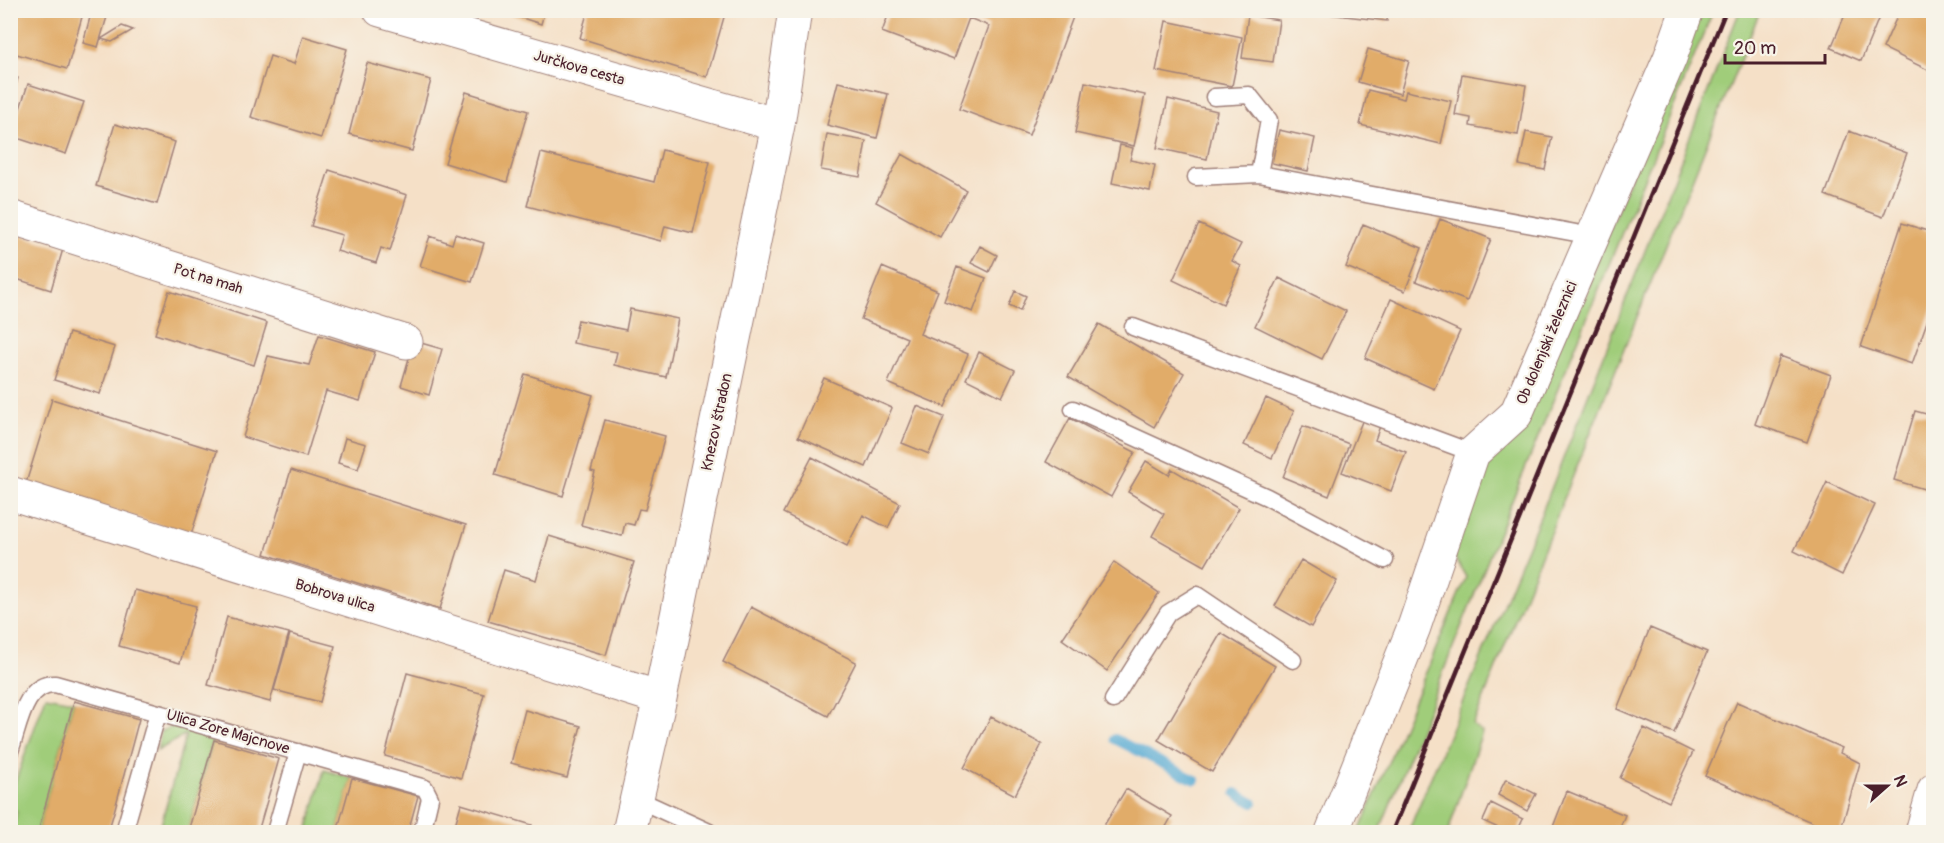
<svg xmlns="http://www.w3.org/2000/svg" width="1944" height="843" font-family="Pangolin,sans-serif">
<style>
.green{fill:#a0cd7a;stroke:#757652;stroke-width:1.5}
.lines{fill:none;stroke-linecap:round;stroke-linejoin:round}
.stream{stroke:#59abd4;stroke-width:10}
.building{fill:#e1ac69}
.service-casing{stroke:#a08079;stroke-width:19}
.minor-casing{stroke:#a08079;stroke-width:35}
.primary-casing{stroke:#a08079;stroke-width:35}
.service{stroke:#fff;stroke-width:16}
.minor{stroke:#fff;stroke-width:33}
.primary{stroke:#fff;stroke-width:33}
.rail{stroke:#4a1f2b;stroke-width:4.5}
.labels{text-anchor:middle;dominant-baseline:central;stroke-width:4.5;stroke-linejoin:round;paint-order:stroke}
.street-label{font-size:15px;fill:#4a1f2b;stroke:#f7f3e8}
</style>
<rect width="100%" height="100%" fill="#f7f3e8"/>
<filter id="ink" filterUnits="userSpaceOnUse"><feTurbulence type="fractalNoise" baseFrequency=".0167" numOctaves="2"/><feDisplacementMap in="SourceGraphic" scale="12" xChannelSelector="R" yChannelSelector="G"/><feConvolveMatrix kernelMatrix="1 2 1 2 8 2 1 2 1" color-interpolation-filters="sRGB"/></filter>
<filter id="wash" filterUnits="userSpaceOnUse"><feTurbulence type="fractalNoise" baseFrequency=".008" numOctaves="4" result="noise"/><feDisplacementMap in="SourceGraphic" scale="24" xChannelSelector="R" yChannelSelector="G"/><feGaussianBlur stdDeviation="1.35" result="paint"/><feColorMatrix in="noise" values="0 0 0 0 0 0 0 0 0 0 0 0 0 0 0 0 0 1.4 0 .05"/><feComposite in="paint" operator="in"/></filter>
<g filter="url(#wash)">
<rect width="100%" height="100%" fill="#f5e0c7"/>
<path class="green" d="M1740,10L1760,11L1473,725L1482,732L1448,832H1408L1542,512Z
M1698,11H1713L1498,535L1379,832H1359L1466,577L1452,553L1490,456L1586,297L1600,252Z
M46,696L74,701L38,832H12L17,811L11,809L10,796Z
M174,726L214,736L188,832H159L186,734L157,751L161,731Z
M324,770L352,778L337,832H307Z"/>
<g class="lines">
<path class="stream" d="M1115,739L1195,780
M1236,793L1253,803"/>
</g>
<g id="blocks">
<path class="building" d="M10,10H84L67,69L10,52Z
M92,10H109L98,47L83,43Z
M497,10H545L541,24Z
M588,10H726L707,77L580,38Z
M890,10H1056L1073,17L1029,135L959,109L989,26L969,18L954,59L882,32Z
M1320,10H1388L1387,21L1320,13Z
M1847,10H1882L1861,61L1831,48Z
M1900,10H1934V58L1928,70L1883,48Z
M1248,15L1279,20L1273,62L1242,58Z
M1166,21L1242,37L1232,86L1156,71Z
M122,26L133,30L112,42L101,39Z
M303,36L347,49L321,138L251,117L270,56L294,64Z
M1368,49L1409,61L1400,94L1358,82Z
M367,63L431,80L412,151L349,134Z
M1462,74L1526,85L1518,135L1470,126L1471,118L1455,115Z
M10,76L18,78L11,101H10Z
M838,82L888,94L877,138L827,125Z
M1085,82L1145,95L1134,146L1075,133Z
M28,84L84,102L66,154L11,136Z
M1368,90L1404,99L1406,91L1451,101L1441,144L1360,125Z
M466,92L528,111L507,182L445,163Z
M1168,99L1217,111L1207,159L1157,148Z
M115,124L175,142L157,204L96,186Z
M1279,130L1315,138L1308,171L1272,163Z
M1849,131L1907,153L1883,217L1825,195Z
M1526,132L1552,137L1545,170L1519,165Z
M827,134L866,141L860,177L821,170Z
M1120,145L1133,148L1130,160L1155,165L1150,191L1112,183Z
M662,150L710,162L693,233L665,226L661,241L527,206L541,153L654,182Z
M902,154L966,190L940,237L876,202Z
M329,170L407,195L390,251L381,248L376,263L337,251L342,235L311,226Z
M1440,219L1491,239L1467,301L1416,281Z
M1902,223L1934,233V302L1912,364L1861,347Z
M1199,224L1241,244L1232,261L1241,266L1223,304L1173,280Z
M1363,224L1422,248L1405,291L1346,267Z
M11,232L63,249L51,290L10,277Z
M455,234L484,243L472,282L420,266L430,236L452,244Z
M980,246L997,255L989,272L971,263Z
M882,267L938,291L920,334L968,354L945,407L888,383L907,338L861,319Z
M957,267L986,278L973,312L944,301Z
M1279,278L1346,311L1322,359L1255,326Z
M169,291L267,323L254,365L155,334Z
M1015,291L1026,296L1020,311L1009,306Z
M1391,299L1460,331L1434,389L1365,358Z
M630,309L678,319L666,377L614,365L617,352L573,343L578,320L626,330Z
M1099,324L1184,373L1154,427L1068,377Z
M69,333L115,347L100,394L54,380Z
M319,335L375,352L360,401L326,391L306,457L243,437L268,356L309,365Z
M414,341L442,349L429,395L401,386Z
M979,352L1015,370L1002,397L966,379Z
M1780,356L1831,375L1807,442L1755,424Z
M525,374L593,395L563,496L495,475Z
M824,378L892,408L866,467L798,437Z
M1266,398L1294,411L1272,458L1244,445Z
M52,399L217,451L191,535L26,483Z
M917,406L944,417L929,454L902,443Z
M1915,411L1934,416V492L1894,480Z
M1070,418L1135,452L1111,497L1046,462Z
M1363,419L1380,426L1375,440L1406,452L1391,491L1342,472Z
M605,420L665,436L645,510L639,509L634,525L625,523L622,536L581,525L595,472L591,471Z
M1303,426L1349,444L1329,496L1283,477Z
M345,438L366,444L358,469L338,463Z
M812,457L900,503L888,528L863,515L847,546L783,513Z
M1146,461L1169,475L1172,469L1239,508L1205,566L1152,536L1164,514L1128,492Z
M291,470L466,525L440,609L265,554Z
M1827,482L1875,505L1842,575L1794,551Z
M549,536L634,562L606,655L488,621L504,570L536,580Z
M1301,560L1337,581L1311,627L1275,606Z
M1114,562L1159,593L1107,671L1062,639Z
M135,590L196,606L180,663L119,646Z
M751,607L856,662L828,716L723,662Z
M227,617L289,633L270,702L208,685Z
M1650,628L1707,652L1674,733L1617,709Z
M1221,633L1275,666L1212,772L1158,740Z
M290,634L335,646L320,702L274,690Z
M407,673L484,694L461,778L385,756Z
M74,701L139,719L114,812L108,832H38Z
M1737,702L1842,748L1840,753L1860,763L1840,832H1834L1705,776Z
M525,710L581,726L567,778L511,763Z
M991,717L1042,744L1015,795L964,768Z
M1644,728L1693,752L1669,802L1620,778Z
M214,740L279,759L258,832H188Z
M352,778L418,796L408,832H337Z
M1506,779L1536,794L1527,811L1498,795Z
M1126,789L1172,816L1163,832H1100Z
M1567,791L1625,815L1618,832H1551Z
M1491,803L1523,819L1517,832H1507L1483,821Z
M461,804L532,825L529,832H453Z
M1224,826L1237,832H1221Z"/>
</g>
</g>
<g filter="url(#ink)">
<use href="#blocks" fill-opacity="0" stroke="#a08079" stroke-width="1.5"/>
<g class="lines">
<defs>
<path id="service" d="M1214,97L1249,95L1269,120L1259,174
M1196,177L1259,174L1592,236
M1133,327L1473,453
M1073,409L1267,497L1385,560
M1113,700L1168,613L1197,595L1293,660
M10,751C19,727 24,683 55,684L425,788L430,798L422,832
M637,799L709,832
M124,832L158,713
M275,832L298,752"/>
<path id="minor" d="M380,10L778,125
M10,217L406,342
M10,493L660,698
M629,832L660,698L778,125L795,10
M1332,832L1414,627L1473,453L1516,414L1670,58L1687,10"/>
<path id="primary" d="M1922,832L1934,790"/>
</defs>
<use href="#service" class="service-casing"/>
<use href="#minor" class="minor-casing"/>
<use href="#primary" class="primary-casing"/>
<use href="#service" class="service"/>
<use href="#minor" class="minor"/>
<use href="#primary" class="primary"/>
<path class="rail" d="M1392,832L1726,10"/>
</g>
</g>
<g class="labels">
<g class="street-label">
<text transform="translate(579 68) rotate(16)">Jurčkova cesta</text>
<text transform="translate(208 279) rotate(17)">Pot na mah</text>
<text transform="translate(1547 343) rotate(-67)">Ob dolenjski železnici</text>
<text transform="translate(717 422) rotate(-78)">Knezov štradon</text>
<text transform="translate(335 596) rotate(17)">Bobrova ulica</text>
<text transform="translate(228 732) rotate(16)">Ulica Zore Majcnove</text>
</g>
</g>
<rect width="1944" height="843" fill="none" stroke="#f7f3e8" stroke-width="36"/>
<g transform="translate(1887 786) rotate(69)" stroke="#f7f3e8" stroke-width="4.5" paint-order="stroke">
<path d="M0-4.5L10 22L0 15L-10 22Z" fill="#4a1f2b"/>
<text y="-9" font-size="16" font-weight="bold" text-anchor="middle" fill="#4a1f2b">N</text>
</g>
<path d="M1725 54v9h100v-9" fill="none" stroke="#4a1f2b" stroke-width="3"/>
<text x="1734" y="54" font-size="18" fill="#4a1f2b" stroke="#f7f3e8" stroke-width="4.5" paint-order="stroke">20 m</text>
</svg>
